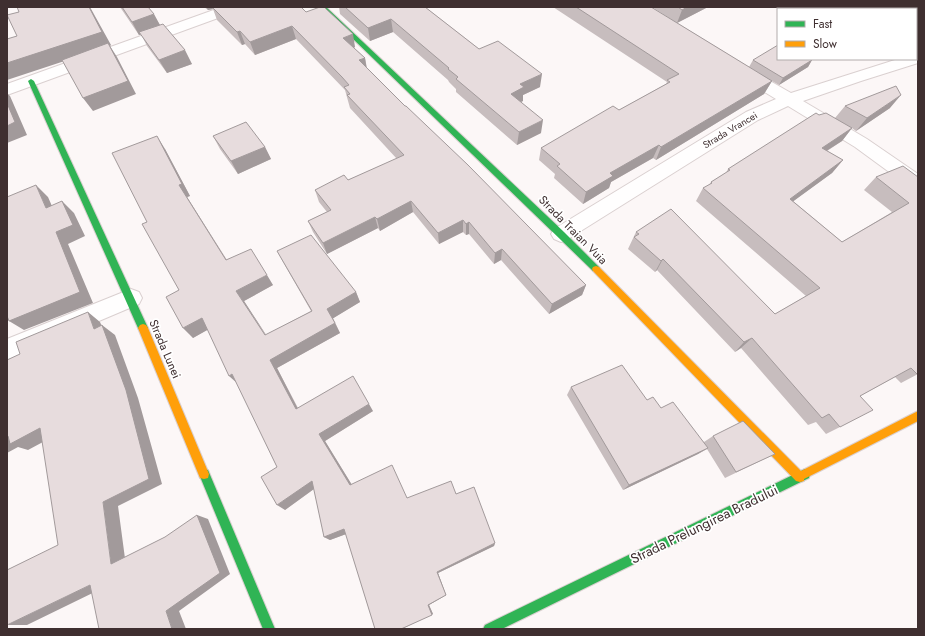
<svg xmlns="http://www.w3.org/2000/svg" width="925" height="636" font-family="Jost,sans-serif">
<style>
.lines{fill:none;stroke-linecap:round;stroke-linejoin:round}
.street-casing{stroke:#dad0d0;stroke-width:2}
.fast-casing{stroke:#dad0d0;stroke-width:2}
.slow-casing{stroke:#dad0d0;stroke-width:2}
.street{fill:#fffefe;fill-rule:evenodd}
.fast{fill:#30b455;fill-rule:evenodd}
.slow{fill:#ff9f0a;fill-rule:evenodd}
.wall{fill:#c7bdbe}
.shaded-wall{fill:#a29a9b}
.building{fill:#e7dcdd;stroke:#a29a9b}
.labels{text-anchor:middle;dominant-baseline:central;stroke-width:3.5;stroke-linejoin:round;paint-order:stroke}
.far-street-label{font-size:10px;fill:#3f2f30;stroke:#fff}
.street-label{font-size:12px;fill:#3f2f30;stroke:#fff}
.near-street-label{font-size:14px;fill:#3f2f30;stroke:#fff}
</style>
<rect width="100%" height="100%" fill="#fcf7f7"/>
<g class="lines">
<defs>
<path id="street" d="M222,7H242L240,10L7,95V84Z
M916,55H918V63L861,81L803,101L867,139L918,174V190L911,188L855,147L788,106L758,120L568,239L561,242L554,239L551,234L554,229L746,112L776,99L737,75L735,72L737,69L743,67L749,69L791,93L898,59H916Z
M131,289L139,292L142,298L139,304L7,360V339Z"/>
<path id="fast" d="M320,7H326L564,232L599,267L600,269L599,271H593Z
M31,79L34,81L148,328L146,331L143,332L140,331L138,328L28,81Z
M204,469L208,470L275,629H263L199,474L200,470Z
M805,469L809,470L810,474L809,478L502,629H483L485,625Z"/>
<path id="slow" d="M596,266L599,267L801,471L918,411V421L804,479V481L800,482L796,481L593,271L592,269L593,267Z
M143,324L146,325L148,328L209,474L208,478L204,479L200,478L138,328L140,325Z"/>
</defs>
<use href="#street" class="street-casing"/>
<use href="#fast" class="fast-casing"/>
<use href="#slow" class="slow-casing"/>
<use href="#street" class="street"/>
<use href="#fast" class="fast"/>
<use href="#slow" class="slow"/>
</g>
<path class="wall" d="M120,7H148L160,25L192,64L167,73L147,46L141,34L139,35Z
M204,7H301L306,12L355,47L354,48L365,58L367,68L405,106L586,285L582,295L549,314L501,260L494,264L469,234L466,235L463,232L439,244L413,212L380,231L378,228L327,254L313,232L308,221L327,212L319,202L315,190L348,180L397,159L350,108L345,90L296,39L255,55L245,44L242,45L217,20L213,9L208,10Z
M339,7H425L479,49L540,87L523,95V101L521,102L541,133L517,145L456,92V89L449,82L448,80L393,32L370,41L340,14Z
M553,7H651L749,67L753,60H812L808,67L779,85L772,81L764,94L656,160L653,158L611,182L609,188L583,204L554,178L555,174L539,160L541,148L619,110L666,84L667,82Z
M652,7H708L677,23Z
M845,106L890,108L856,131L852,128L842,141L827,151L843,160L832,173L793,201L842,242L892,212L864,190L876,177H918V374L901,383L895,377L860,396L840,427L826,434L816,422L808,425L741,348L735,352L657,270L655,272L628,249L636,232L775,314L806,296L696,201L703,188L709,185L711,182L726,173L728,169L819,115L835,118Z
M213,136L265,147L271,159L238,174L220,149Z
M165,149L190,196L187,197L227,260L273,285L244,301L266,335L311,311L283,262L277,251L356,292L360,302L333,318L340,333L277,368L298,408L373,411L325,441L352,485L408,498L456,494L495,543L494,546L438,573L446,595L429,605L433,614L402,629H375L346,534L330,540L324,537L314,489L285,510L277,467L237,383L208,329L193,338L179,290L147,222Z
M571,387L647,400L661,408L704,442L713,436L775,454L725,478L707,449L698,454L623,490L567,395Z"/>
<path class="shaded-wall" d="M89,7H90L111,45L110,46L117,57L136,94L93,111L83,98L110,46L7,80V63Z
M206,7H212L213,9L208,10Z
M687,7H708L677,23L682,10Z
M154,14L161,27L139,35L132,22Z
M391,19L393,32L370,41L368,28Z
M292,26L296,39L255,55L250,42Z
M240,31L245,44L242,45L237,32Z
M353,34L355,47L346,51L343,38Z
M185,50L192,64L167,73L159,60Z
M365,58L367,71L359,60Z
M812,60L808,67L779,85L783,78Z
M542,74L540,87L523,95V101L510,107L511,94L520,84Z
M772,81L764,94L656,160L661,147Z
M7,93L10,96L27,135L7,143Z
M901,95L890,108L856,131L867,118Z
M543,120L541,133L517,145L519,132Z
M852,128L842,141L812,160L822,148Z
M157,136L165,149L190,196L187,197L234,272L179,185Z
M659,145L653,158L611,182L609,188L583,204L586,192L610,173Z
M265,147L271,159L238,174L231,161Z
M843,160L832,173L780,211L790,199Z
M36,185L48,197L58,220L46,208Z
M62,201L74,213L85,236L68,244L93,303L24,330L9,321L56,232Z
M411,201L413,212L380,231L377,219Z
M375,217L378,228L327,254L323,243Z
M463,220V232L439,244L438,233Z
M469,222V234L466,235V224Z
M502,249L501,260L494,264L495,253Z
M663,259L657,270L655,272L661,261Z
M267,275L273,285L244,301L272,344L236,291Z
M586,285L582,295L549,314L552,304Z
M356,292L360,302L332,319L327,309Z
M88,312L100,322L107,338L94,329Z
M202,318L211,328L193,338L183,328Z
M335,323L340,333L277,368L302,417L296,409L270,360Z
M102,325L115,335L138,398L162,484L118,506L126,566L111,564L103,502Z
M752,338L741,348L735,352L744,342Z
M232,374L238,384L229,376Z
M369,404L373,411L325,441L355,490L350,485L319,434Z
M40,428L56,435L28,450L18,447L7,453V437Z
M708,448L698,454L623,490L629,485Z
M312,481L318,486L285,510L277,505Z
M197,515L208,519L230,574L179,611L186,629H172L166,611Z
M344,529L349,533L330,540L324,537Z
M495,543L494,546L438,573L446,595L429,605L433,614L401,629L428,605L437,572Z
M90,585L107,586L27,625H7Z"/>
<path class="building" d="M17,7H89L102,32L7,63V39L17,36L7,15L19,12Z
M122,7H148L154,14L132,22Z
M212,7H301L306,12L320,7H324L353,34L343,38L365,58L359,60L405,106H406L468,165L586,285L552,304L502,249L495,253L469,222L466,224L463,220L438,233L411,201L377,219L375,217L323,243L308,221L331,210L315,190L344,175L348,180L404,155L347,95L350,94L344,87L349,85L342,77L292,26L250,42L240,31L237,32Z
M345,7H425L479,49L498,41L542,74L520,84L524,87L511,94L543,120L519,132L456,79L458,77L448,69L449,68L391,19L368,28Z
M576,7H651L772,81L661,147L659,145L610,173L613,176L586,192L557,166L560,164L541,148L613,106L619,110L670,82L667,80L679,74Z
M678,7H687L682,10Z
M163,24L185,50L159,60L139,32Z
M108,43L128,81L83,98L62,60Z
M778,45V59H810L812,60L783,78L753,60Z
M896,86L901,95L867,118L845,106Z
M7,103L15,122L7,126Z
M816,113L819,115L826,113L852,128L822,148L843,160L790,199L842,242L909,203L876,177L903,166L918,177V374H917L911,368L860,396L873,410L840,427L829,414L822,418L752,338L744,342L663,259L661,261L634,237L639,234L636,232L671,209L775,314L820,288L703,188L712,183L711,182L730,170L728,169Z
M246,122L265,147L231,161L213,136Z
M157,136L182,184L179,185L226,260L251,249L267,275L236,291L265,335L312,311L277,251L311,235L356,292L327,309L335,323L270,360L296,409L353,376L369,404L319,434L350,485L392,465L407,498L451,481L456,494L474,487L495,543L437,572L446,595L428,605L432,615L401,629H375L344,529L324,537L312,481L277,505L261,477L277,467L232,374L229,376L202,318L183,328L166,297L179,290L142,224L147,222L112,153Z
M36,185L46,208L62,201L73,225L56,232L80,292L9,321L7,316V197Z
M88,312L94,329L102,325L126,390L149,479L103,502L111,564L165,537L197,515L220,573L166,611L172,629H99L90,585L7,625V570L58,545L40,428L10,444L8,436L7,437V360L20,354L16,342Z
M622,365L647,400L653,397L661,408L673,402L708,448L629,485L571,387Z
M743,421L775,454L736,472L713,436Z"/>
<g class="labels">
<g class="far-street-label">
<text transform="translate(730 130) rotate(-31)">Strada Vrancei</text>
</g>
<g class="street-label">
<text transform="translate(573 230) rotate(45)">Strada Traian Vuia</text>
<text transform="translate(165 349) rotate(67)">Strada Lunei</text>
</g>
<g class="near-street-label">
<text transform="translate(704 524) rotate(-26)">Strada Prelungirea Bradului</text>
</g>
</g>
<rect width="925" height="636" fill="none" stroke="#3f2f30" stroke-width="16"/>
<rect x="777" y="8" width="140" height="52" fill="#ffffff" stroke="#b2acac"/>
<rect x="785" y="21" width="20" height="6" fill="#30b455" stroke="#b2acac"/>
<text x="813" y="28" font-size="12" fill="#3f2f30">Fast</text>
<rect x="785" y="41" width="20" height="6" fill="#ff9f0a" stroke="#b2acac"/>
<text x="813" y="48" font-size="12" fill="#3f2f30">Slow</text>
</svg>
